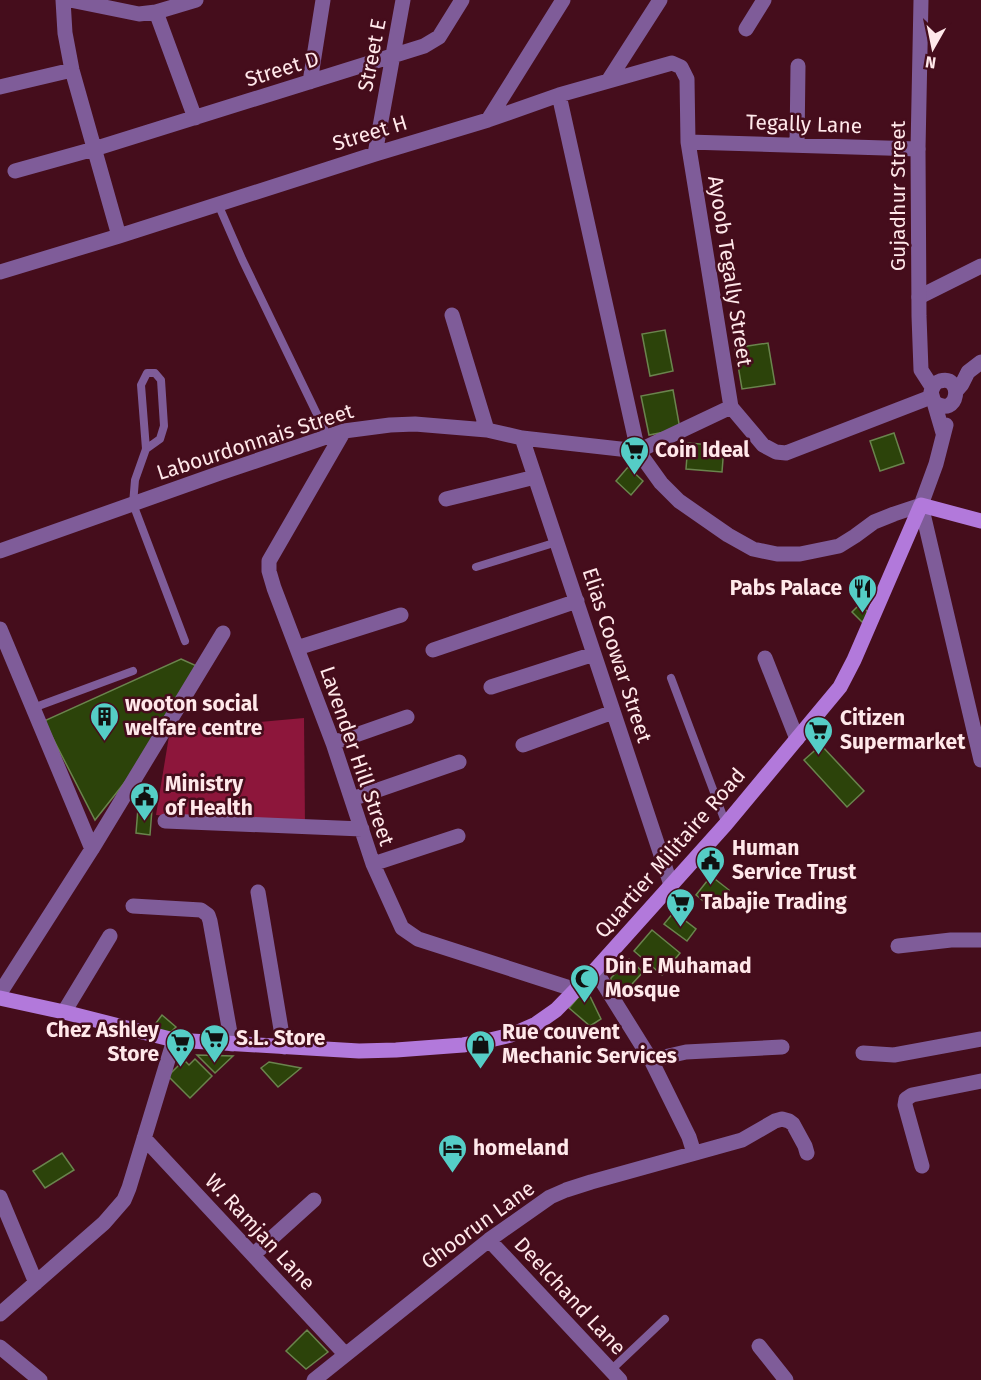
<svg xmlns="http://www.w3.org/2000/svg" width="981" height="1380" font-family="'Fira Sans',sans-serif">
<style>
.green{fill:#8d163b}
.building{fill:#2c430a;stroke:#6a844d;stroke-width:1.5}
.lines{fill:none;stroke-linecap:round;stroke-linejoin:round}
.service{stroke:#7f5c99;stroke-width:8}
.minor{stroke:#7f5c99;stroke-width:15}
.tertiary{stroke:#7f5c99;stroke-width:15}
.secondary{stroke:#b279db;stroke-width:15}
.labels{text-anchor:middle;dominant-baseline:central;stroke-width:5;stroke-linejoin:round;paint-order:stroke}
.street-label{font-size:21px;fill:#ffe8ea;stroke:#450d1c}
.poi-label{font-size:21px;font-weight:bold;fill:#ffe8ea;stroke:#450d1c;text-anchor:start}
</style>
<rect width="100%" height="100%" fill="#450d1c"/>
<path class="green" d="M304,718L305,825L156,815L170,730Z"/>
<path class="building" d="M665,330L673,371L650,376L642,334Z
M768,343L775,384L742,389L735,348Z
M673,390L680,429L649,435L641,396Z
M894,433L904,463L880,471L870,441Z
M688,443L724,446L722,472L686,469Z
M628,467L643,481L631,495L616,481Z
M860,604L870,614L862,622L852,612Z
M181,659L199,667L140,763L95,820L44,721Z
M821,745L864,791L847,807L804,760Z
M138,808L152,809L150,835L136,833Z
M711,876L729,890L713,909L696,895Z
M674,912L696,929L687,941L664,924Z
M652,930L680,953L662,975L634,951Z
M629,959L643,972L622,995L611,984V978Z
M586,988L601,1019L590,1026L569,1008Z
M162,1015L176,1027L170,1033L160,1032L156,1023Z
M197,1055L233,1056L215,1073Z
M195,1059L212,1076L190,1098L168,1076L184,1060L189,1065Z
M269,1062L301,1068L278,1087L261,1068Z
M62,1153L74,1170L45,1188L33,1171Z
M307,1330L328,1352L306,1369L286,1351Z"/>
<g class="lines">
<path class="service" d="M218,204L242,259L328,437
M146,449L160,439L164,426L161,380L155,373H147L141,385L146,449L135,480L133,504L185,641
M476,567L557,542
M671,678L726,824
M33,708L133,671
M611,1370L665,1319"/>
<path class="minor" d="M63,0L65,33L72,70L119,236
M70,0L139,14L156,12L196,0
M156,12L195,118
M746,29L764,0
M608,81L660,0
M310,82L323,0
M0,87L72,70
M559,95L638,451L661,483L679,501L728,535L753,549L777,554H800L839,546L855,536L874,522L894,514L921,505L981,760
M488,120L563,0
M688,142L918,149
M797,145L798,66
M375,154L403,0
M15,171L94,149L424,46L439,37L462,0
M0,272L119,236L375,154L488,120L559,95L672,63L681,67L687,79L688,142L731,407
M919,297L981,266
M452,315L487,430
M731,407L763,445L776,452L786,453L931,397
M344,431L269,561V571L274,588L333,743L373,864L402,928L418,939L576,990
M522,438L671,885
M638,451L731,407
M446,499L535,477
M0,551L220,473L344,431L390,425L415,424L487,430L522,438L638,451
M0,629L92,849
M297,648L401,615
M433,650L577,601
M765,658L797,739
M491,687L594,654
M333,743L407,717
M523,745L613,712
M352,799L459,762
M165,821L362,829
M373,864L458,836
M258,892L284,1047
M133,906L201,910L208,915L210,921L232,1044
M898,946L951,940H981
M595,970L651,1060L689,1137L694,1153
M0,993L92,849L223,633
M64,1012L110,936
M863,1053L894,1055L981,1039
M651,1060L686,1052L782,1047
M144,1138L345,1354
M922,1166L905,1105L906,1099L912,1095L981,1081
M0,1197L36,1283
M489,1240L620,1380
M253,1255L314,1200
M0,1314L104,1223L124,1200L129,1188L174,1040
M759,1346L786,1380
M0,1347L40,1380
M314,1380L489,1240L550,1197L566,1190L591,1182L742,1140L775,1121L782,1119L789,1121L793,1124L805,1146L807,1153"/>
<path class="tertiary" d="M921,0L918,149L919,316L921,370L932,387
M956,391L962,384L968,372L981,362
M934,402C959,420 964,374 940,381C934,383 933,387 931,392L943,433
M921,505L936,464L946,425"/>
<path class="secondary" d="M0,998L64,1012L174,1040L359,1051L396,1050L463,1045L486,1041L511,1035L536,1024L556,1010L595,970L726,824L840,687L854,660L921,505L981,521"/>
</g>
<defs>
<symbol id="supermarket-pin" viewBox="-11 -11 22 30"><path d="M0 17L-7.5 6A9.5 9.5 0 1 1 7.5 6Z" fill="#55cdc6" stroke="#450d1c"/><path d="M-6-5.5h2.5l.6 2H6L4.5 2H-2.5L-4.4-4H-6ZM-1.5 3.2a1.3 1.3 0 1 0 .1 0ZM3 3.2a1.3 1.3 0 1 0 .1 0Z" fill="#111"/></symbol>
<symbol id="restaurant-pin" viewBox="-11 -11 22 30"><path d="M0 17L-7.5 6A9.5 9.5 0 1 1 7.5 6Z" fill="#55cdc6" stroke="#450d1c"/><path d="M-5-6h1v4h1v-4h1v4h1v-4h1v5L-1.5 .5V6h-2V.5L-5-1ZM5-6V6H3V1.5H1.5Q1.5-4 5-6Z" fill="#111"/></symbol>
<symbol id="building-pin" viewBox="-11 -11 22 30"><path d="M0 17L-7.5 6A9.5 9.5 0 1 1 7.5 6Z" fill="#55cdc6" stroke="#450d1c"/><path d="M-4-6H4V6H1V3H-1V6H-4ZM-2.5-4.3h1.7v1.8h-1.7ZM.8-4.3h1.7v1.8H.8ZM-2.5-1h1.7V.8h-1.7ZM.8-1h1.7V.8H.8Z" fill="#111"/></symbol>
<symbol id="civic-pin" viewBox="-11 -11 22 30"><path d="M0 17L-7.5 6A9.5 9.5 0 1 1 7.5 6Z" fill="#55cdc6" stroke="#450d1c"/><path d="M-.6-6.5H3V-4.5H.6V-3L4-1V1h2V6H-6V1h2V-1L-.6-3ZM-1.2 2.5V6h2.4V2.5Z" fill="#111"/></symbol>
<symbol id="mosque-pin" viewBox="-11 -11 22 30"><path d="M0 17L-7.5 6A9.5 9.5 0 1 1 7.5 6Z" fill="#55cdc6" stroke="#450d1c"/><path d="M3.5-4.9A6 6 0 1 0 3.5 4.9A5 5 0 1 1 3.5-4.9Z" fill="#111"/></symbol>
<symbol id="shop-pin" viewBox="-11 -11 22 30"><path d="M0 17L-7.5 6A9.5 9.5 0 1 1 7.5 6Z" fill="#55cdc6" stroke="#450d1c"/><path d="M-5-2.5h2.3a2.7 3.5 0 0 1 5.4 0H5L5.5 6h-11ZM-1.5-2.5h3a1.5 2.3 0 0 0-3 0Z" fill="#111"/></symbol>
<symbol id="hotel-pin" viewBox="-11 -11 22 30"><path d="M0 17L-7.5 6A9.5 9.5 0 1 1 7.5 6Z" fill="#55cdc6" stroke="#450d1c"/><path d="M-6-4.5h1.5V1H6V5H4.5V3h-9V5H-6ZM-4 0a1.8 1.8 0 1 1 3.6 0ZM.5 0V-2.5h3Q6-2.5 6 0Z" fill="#111"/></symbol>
</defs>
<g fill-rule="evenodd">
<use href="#supermarket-pin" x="618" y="434" width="33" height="45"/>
<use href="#restaurant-pin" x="846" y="572" width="33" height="45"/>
<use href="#building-pin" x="88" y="700" width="33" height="45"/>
<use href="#supermarket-pin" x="802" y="714" width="33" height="45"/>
<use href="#civic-pin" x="128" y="780" width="33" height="45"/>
<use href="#civic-pin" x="694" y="844" width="33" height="45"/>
<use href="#supermarket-pin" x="664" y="886" width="33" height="45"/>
<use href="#mosque-pin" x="568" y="962" width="33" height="45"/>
<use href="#supermarket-pin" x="198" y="1022" width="33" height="45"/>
<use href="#supermarket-pin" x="164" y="1026" width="33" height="45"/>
<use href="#shop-pin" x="464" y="1028" width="33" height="45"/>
<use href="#hotel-pin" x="436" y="1132" width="33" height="45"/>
</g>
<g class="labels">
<g class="street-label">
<text transform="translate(372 55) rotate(-79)">Street E</text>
<text transform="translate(282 69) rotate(-17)">Street D</text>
<text transform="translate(804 124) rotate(2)">Tegally Lane</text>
<text transform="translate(370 133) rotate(-17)">Street H</text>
<text transform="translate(898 196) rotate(-90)">Gujadhur Street</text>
<text transform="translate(730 271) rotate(81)">Ayoob Tegally Street</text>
<text transform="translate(255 442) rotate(-18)">Labourdonnais Street</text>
<text transform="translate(617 655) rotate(72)">Elias Coowar Street</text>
<text transform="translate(357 756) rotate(71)">Lavender Hill Street</text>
<text transform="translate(670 853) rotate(-49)">Quartier Militaire Road</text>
<text transform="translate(478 1225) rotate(-36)">Ghoorun Lane</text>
<text transform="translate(260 1232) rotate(47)">W. Ramjan Lane</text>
<text transform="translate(570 1296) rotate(47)">Deelchand Lane</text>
</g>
<g class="poi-label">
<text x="655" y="450">Coin Ideal</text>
<text x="842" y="588" text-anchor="end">Pabs Palace</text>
<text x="125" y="704">wooton social<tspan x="125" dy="24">welfare centre</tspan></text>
<text x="840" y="718">Citizen<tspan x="840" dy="24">Supermarket</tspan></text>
<text x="165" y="784">Ministry<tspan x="165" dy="24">of Health</tspan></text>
<text x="732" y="848">Human<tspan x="732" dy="24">Service Trust</tspan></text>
<text x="701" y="902">Tabajie Trading</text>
<text x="605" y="966">Din E Muhamad<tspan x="605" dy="24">Mosque</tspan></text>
<text x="159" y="1030" text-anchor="end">Chez Ashley<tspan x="159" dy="24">Store</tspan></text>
<text x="502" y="1032">Rue couvent<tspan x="502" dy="24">Mechanic Services</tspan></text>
<text x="236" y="1038">S.L. Store</text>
<text x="473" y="1148">homeland</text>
</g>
</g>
<g transform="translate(933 48) rotate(189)" stroke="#450d1c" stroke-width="4.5" paint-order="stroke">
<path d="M0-4.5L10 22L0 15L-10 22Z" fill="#ffe8ea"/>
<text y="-9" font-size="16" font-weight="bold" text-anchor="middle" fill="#ffe8ea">N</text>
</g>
</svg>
